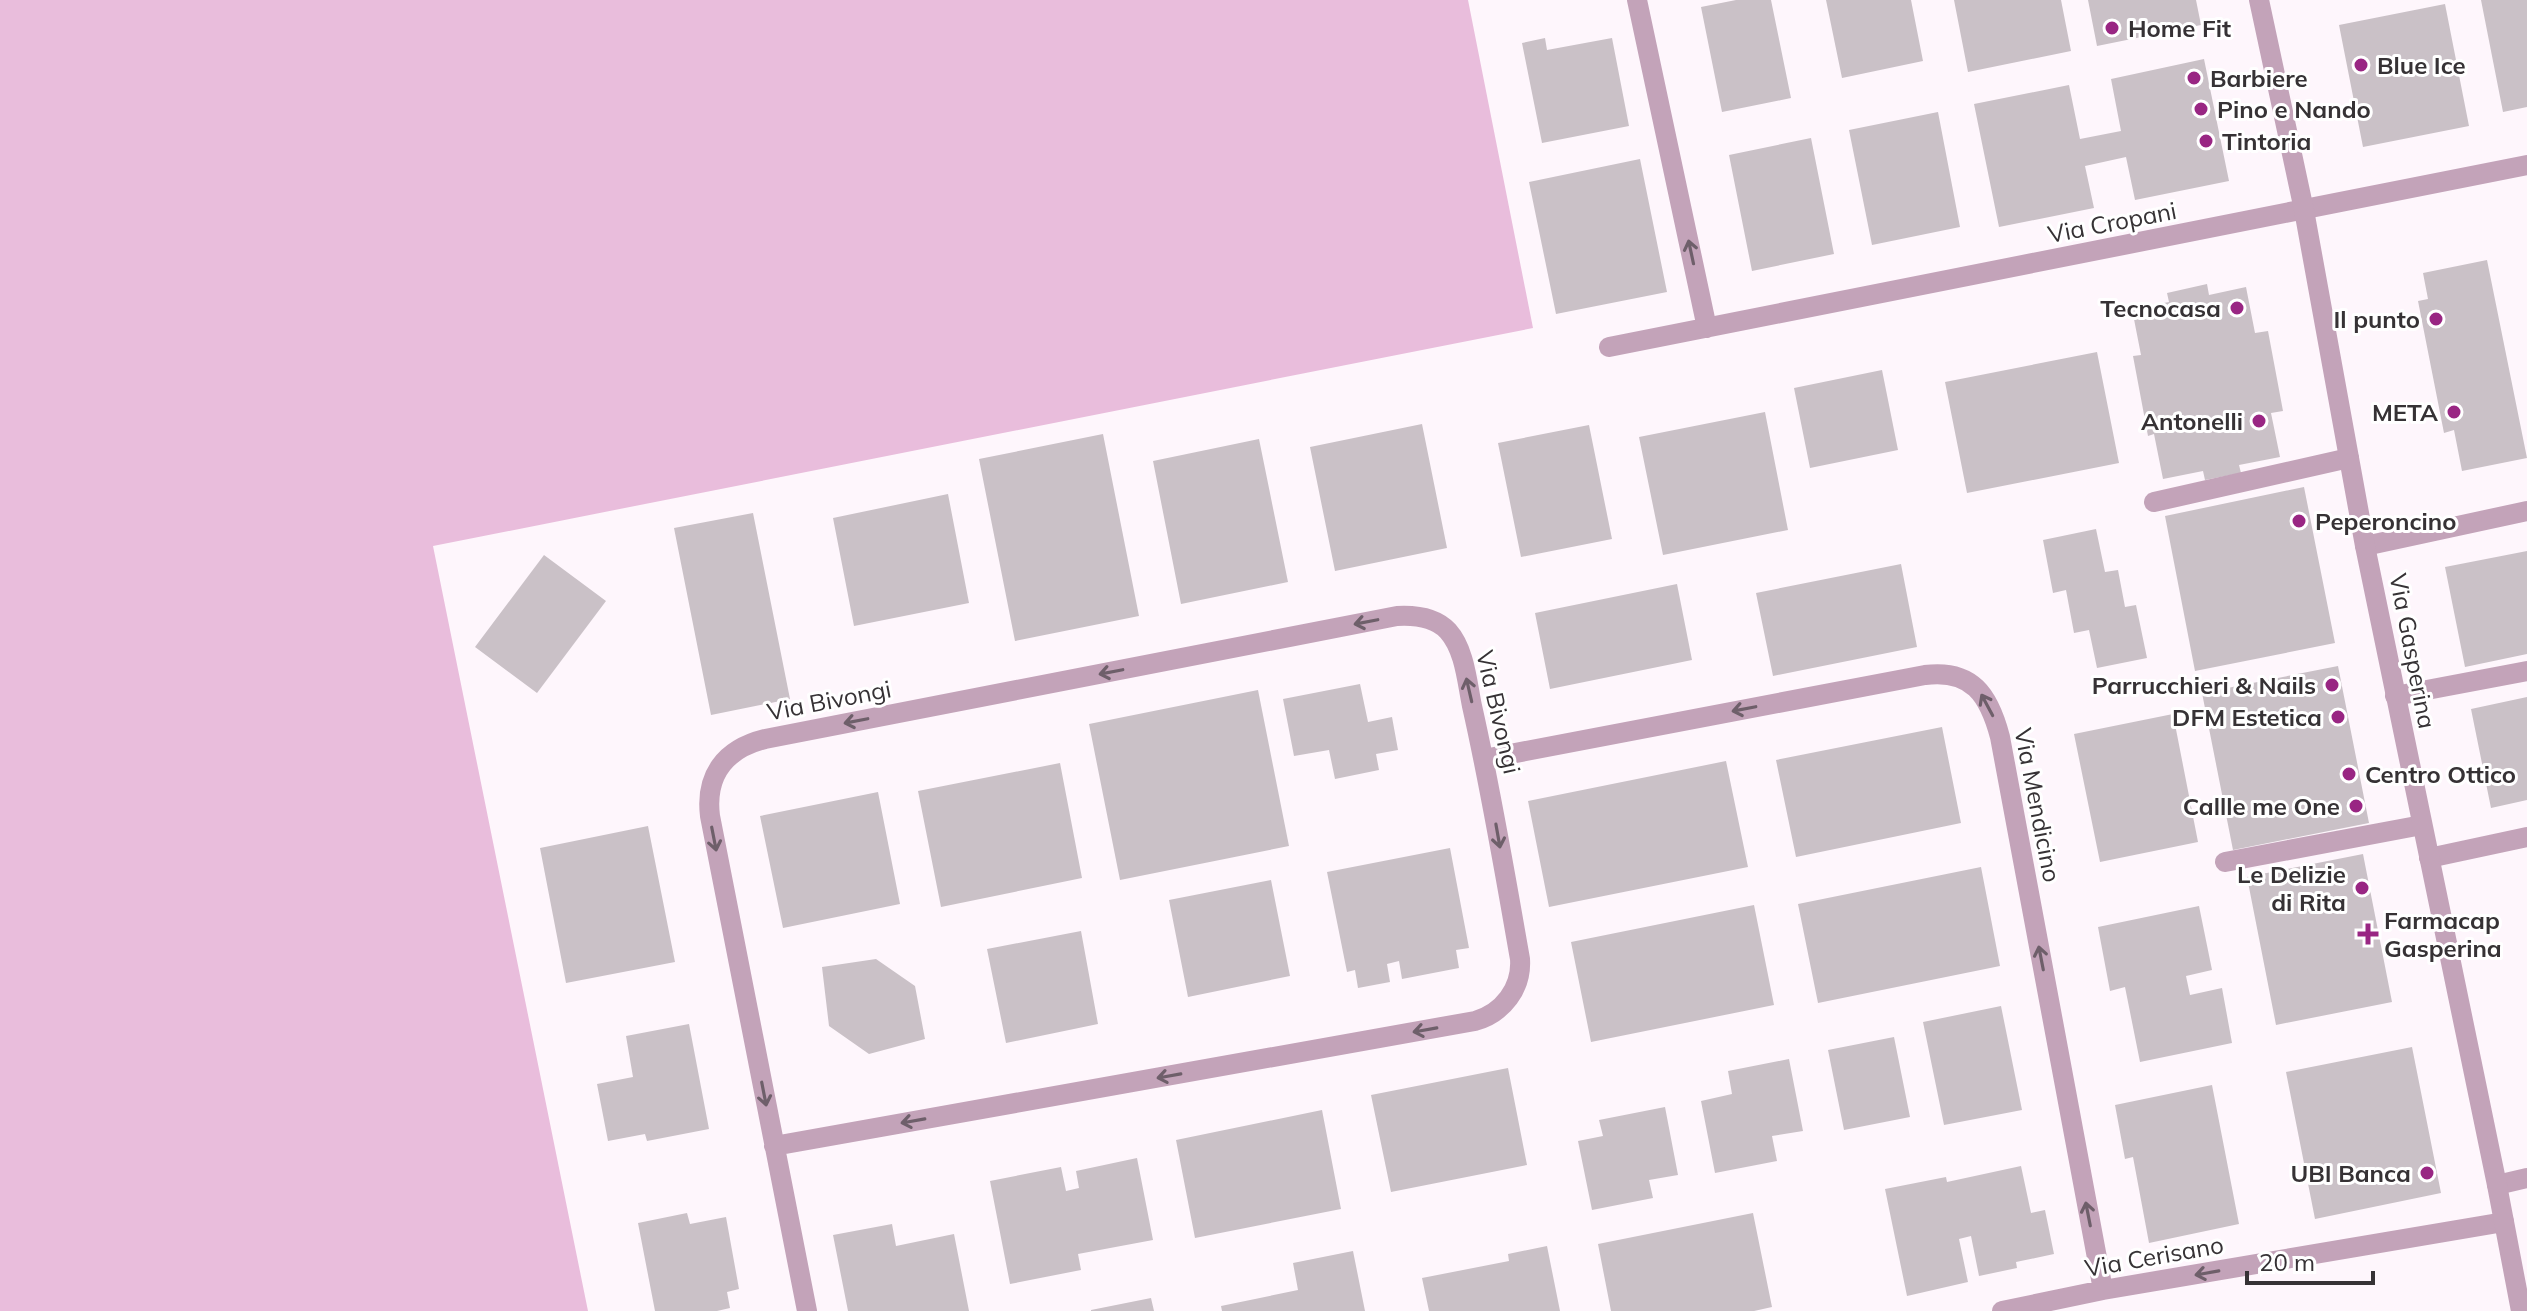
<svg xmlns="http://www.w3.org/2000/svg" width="2527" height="1311" font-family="Mulish,sans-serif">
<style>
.green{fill:#e9bddc}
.building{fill:#cac1c7}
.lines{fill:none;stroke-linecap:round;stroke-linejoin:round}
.minor{stroke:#c3a3b9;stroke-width:20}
.tertiary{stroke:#c3a3b9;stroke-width:20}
.oneway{stroke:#6e5f6a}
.poi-dot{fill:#992683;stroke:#fff;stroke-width:3}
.labels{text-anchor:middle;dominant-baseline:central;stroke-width:6;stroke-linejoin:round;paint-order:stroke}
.poi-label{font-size:24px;font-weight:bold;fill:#363235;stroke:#fff;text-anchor:end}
.street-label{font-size:24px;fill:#363235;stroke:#fff}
</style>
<rect width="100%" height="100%" fill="#fef6fc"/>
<path class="green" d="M0,0H1468L1533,328L433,546L588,1311H0Z"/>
<path class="building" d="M1736,0H1771L1791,98L1722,112L1701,7Z
M1826,0H1911L1923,61L1842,78Z
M1954,0H2061L2071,51L1968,72Z
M2088,0H2196L2201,25L2097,46Z
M2481,0H2527V107L2503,112Z
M2445,4L2469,126L2363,147L2339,25Z
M1545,38L1547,50L1612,38L1629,126L1542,143L1522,43Z
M2204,59L2229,181L2135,200L2126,157L2085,166L2094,208L1999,227L1974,104L2069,85L2080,139L2121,131L2111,79Z
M1938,112L1960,227L1872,245L1849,130Z
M1811,138L1834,254L1752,271L1729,155Z
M1640,159L1667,292L1556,314L1529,182Z
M2487,260L2527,458L2462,471L2454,430L2444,433L2418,301L2428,299L2423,273Z
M2207,284L2209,295L2246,287L2255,333L2268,331L2283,411L2271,413L2280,457L2239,465L2241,473L2205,480L2203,471L2163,479L2154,434L2148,436L2133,356L2141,355L2132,309L2169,302L2167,293Z
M2097,352L2119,463L1967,493L1945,382Z
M1882,370L1898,450L1810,468L1794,388Z
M1765,412L1788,530L1663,555L1639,437Z
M1422,424L1447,548L1335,571L1310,447Z
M1589,425L1612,539L1521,557L1498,443Z
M1103,434L1139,616L1015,641L979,459Z
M1259,439L1288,582L1181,604L1153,461Z
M2304,487L2335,643L2195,671L2165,516Z
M948,494L969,603L854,626L833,518Z
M753,513L790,699L711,715L674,528Z
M2096,529L2105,572L2118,570L2125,607L2136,605L2147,658L2097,668L2089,630L2074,633L2066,590L2053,593L2043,540Z
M2527,551V654L2465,667L2445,567Z
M544,555L606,601L537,693L475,647Z
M1901,564L1917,647L1773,676L1756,593Z
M1677,584L1692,660L1550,689L1535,613Z
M2338,666L2369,823L2233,850L2202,693Z
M1360,684L1368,722L1392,717L1398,750L1376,754L1379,770L1335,779L1329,750L1294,756L1283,699Z
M1258,690L1289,846L1120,880L1089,724Z
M2527,697V800L2491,808L2471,709Z
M2173,714L2198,842L2100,862L2074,734Z
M1942,727L1961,823L1796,857L1776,760Z
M1726,761L1748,867L1549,907L1528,801Z
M1060,763L1082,878L941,907L918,791Z
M878,792L900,904L783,928L760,816Z
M648,826L675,962L566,983L540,848Z
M1450,848L1469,948L1456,950L1459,968L1402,979L1399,961L1387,964L1390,982L1358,988L1355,970L1347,972L1327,872Z
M2363,854L2392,1002L2276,1025L2247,877Z
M1981,867L2000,966L1818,1003L1798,904Z
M1271,880L1290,976L1188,997L1169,900Z
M1754,905L1774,1005L1591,1042L1571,942Z
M2199,906L2212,970L2186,976L2190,995L2222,988L2232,1043L2140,1062L2125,987L2110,991L2098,927Z
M1081,931L1098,1024L1006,1043L987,949Z
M876,959L915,986L925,1039L869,1054L829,1026L822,967Z
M2001,1006L2022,1110L1944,1125L1923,1022Z
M689,1024L709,1129L647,1141L645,1134L608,1141L597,1084L633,1077L626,1036Z
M1894,1037L1910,1117L1844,1130L1828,1050Z
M2412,1047L2441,1193L2315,1219L2286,1072Z
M1789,1059L1803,1131L1772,1136L1777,1161L1715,1173L1701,1101L1732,1094L1728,1071Z
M1508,1068L1527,1165L1391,1192L1371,1095Z
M2212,1085L2239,1224L2149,1243L2133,1157L2125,1159L2115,1105Z
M1665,1107L1678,1175L1649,1180L1653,1198L1592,1210L1578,1141L1603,1136L1599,1120Z
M1322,1110L1341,1209L1195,1238L1176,1140Z
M1137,1158L1153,1240L1078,1254L1081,1270L1010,1284L990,1181L1061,1167L1066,1191L1079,1188L1076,1171Z
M2021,1166L2031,1213L2045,1210L2054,1254L2016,1262L2017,1268L1979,1276L1971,1236L1959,1239L1968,1282L1907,1296L1885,1189L1946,1177L1947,1182Z
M687,1213L690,1224L726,1217L739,1289L727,1292L730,1308L717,1311H655L638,1223Z
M1753,1213L1772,1307L1754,1311H1611L1598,1244Z
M892,1224L896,1246L954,1234L969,1311H848L833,1235Z
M1547,1246L1560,1311H1429L1422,1278L1509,1261L1508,1254Z
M1353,1251L1365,1311H1222L1221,1306L1298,1290L1293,1263Z
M1151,1298L1154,1311H1091V1310Z"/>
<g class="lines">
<path class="minor" d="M1637,0L1707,328
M1609,347L2527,165
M2154,502L2349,458
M2365,546L2527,511
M2395,696L2527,671
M1484,759L1925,675C1972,669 1989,695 2000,737L2103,1290
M2429,858L2527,837
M2225,862L2422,825
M774,1146L1475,1021C1503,1013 1522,988 1520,959C1505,874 1491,790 1472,706C1467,682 1465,650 1448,631C1435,617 1415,615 1397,616L765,739C725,749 705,775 710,816L807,1311
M2497,1185L2527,1178
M2002,1311L2103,1290L2504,1222"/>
<path class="tertiary" d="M2259,0L2304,210L2365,546L2497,1185L2521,1311"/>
</g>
<defs><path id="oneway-shaft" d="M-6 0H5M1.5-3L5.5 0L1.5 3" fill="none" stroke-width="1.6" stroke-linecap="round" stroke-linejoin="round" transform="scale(2)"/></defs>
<g class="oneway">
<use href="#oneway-shaft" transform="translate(1691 252) rotate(-102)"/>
<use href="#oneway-shaft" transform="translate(1366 622) rotate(169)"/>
<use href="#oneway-shaft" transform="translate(1111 672) rotate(169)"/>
<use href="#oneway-shaft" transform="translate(1469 690) rotate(-103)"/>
<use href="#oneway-shaft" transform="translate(1987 705) rotate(-118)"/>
<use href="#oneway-shaft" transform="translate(1744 709) rotate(169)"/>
<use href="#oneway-shaft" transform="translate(856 721) rotate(169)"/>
<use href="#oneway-shaft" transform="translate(1498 836) rotate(80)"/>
<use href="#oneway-shaft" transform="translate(714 839) rotate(79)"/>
<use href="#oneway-shaft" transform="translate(2041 958) rotate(-101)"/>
<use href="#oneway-shaft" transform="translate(1425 1030) rotate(170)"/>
<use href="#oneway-shaft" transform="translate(1169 1076) rotate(170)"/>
<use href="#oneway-shaft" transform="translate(764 1094) rotate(79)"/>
<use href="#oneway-shaft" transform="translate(913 1121) rotate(170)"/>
<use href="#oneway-shaft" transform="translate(2088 1214) rotate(-101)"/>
<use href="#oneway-shaft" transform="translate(2207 1273) rotate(170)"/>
</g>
<g class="poi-dot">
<circle cx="2112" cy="28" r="8"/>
<circle cx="2361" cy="65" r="8"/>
<circle cx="2194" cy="78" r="8"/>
<circle cx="2201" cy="109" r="8"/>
<circle cx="2206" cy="141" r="8"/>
<circle cx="2237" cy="308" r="8"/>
<circle cx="2436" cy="319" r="8"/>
<circle cx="2454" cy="412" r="8"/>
<circle cx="2259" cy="421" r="8"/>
<circle cx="2299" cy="521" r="8"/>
<circle cx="2332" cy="685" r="8"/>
<circle cx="2338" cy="717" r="8"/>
<circle cx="2349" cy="774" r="8"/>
<circle cx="2356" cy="806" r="8"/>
<circle cx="2362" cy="888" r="8"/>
<path d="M2364 922h8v8h8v8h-8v8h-8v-8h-8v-8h8z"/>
<circle cx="2427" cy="1173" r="8"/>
</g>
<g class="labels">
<g class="poi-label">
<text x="2128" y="28" text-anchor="start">Home Fit</text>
<text x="2377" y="65" text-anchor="start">Blue Ice</text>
<text x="2210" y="78" text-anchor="start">Barbiere</text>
<text x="2217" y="109" text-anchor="start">Pino e Nando</text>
<text x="2222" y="141" text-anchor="start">Tintoria</text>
<text x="2221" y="308">Tecnocasa</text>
<text x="2420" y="319">Il punto</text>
<text x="2438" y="412">META</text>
<text x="2243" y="421">Antonelli</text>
<text x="2315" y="521" text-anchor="start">Peperoncino</text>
<text x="2316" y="685">Parrucchieri &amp; Nails</text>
<text x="2322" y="717">DFM Estetica</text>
<text x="2365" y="774" text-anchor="start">Centro Ottico</text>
<text x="2340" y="806">Callle me One</text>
<text x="2346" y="874">Le Delizie<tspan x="2346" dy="28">di Rita</tspan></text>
<text x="2384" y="920" text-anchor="start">Farmacap<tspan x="2384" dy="28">Gasperina</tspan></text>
<text x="2411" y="1173">UBI Banca</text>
</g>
<g class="street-label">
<text transform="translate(2112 222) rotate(-11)">Via Cropani</text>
<text transform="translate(2413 651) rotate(79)">Via Gasperina</text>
<text transform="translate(829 700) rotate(-11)">Via Bivongi</text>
<text transform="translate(1499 712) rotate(77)">Via Bivongi</text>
<text transform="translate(2038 805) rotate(79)">Via Mendicino</text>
<text transform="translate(2154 1256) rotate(-10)">Via Cerisano</text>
</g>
</g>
<path d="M2247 1271v12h126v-12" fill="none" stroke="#363235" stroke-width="4"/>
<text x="2259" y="1271" font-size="24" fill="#363235" stroke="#ffffff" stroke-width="6" paint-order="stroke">20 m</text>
</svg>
